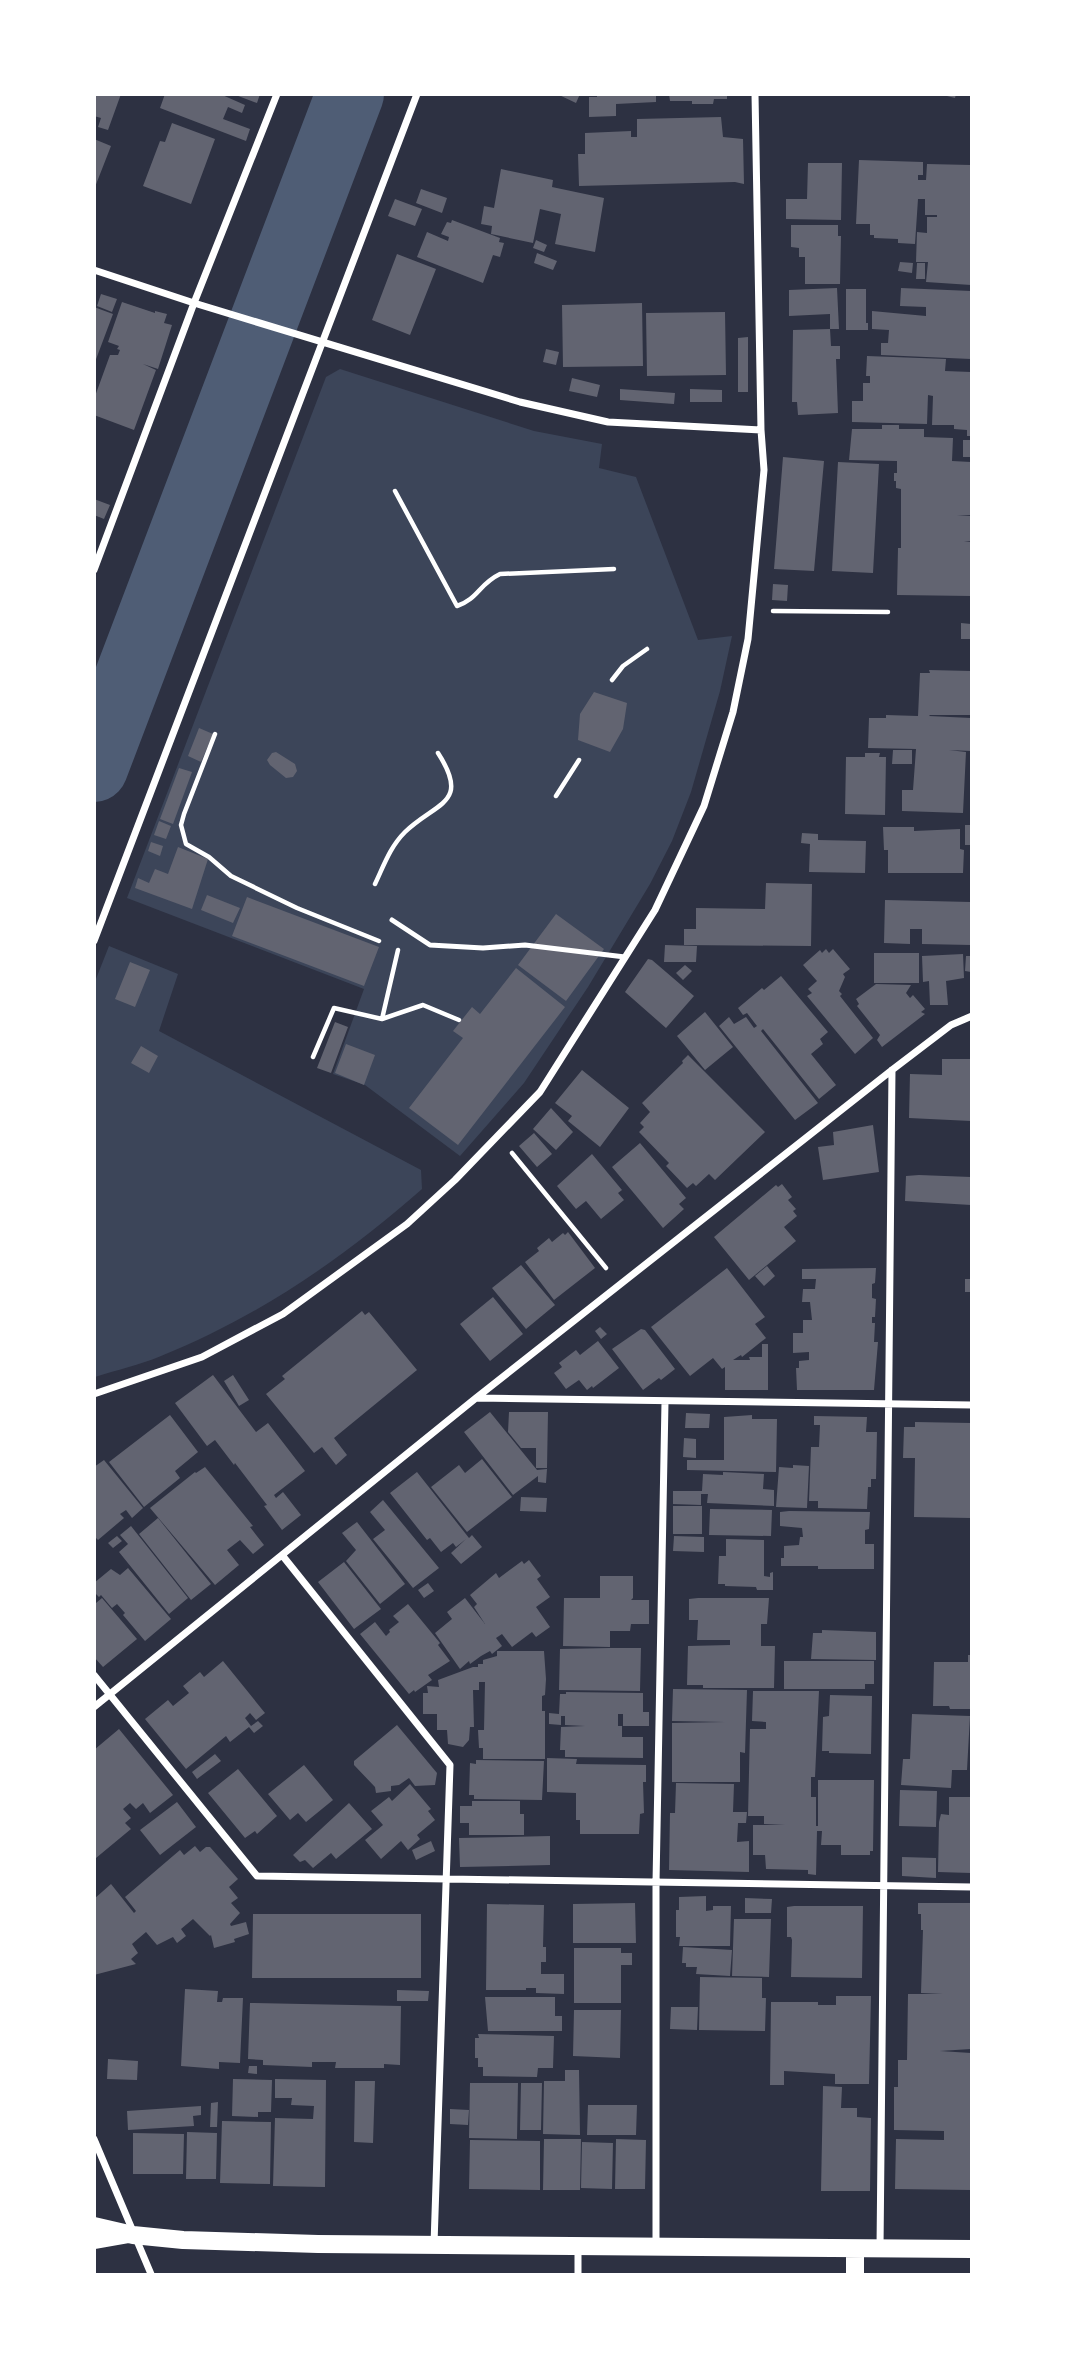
<svg xmlns="http://www.w3.org/2000/svg" width="1066" height="2369" font-family="Karla,sans-serif">
<style>
.green{fill:#3c4559}
.lines{fill:none;stroke-linecap:round;stroke-linejoin:round}
.river{stroke:#4f5d75;stroke-width:68}
.building{fill:#626471}
.path{stroke:#fff;stroke-width:4.5}
.service{stroke:#fff;stroke-width:5}
.minor{stroke:#fff;stroke-width:7}
.secondary{stroke:#fff;stroke-width:14}
.primary{stroke:#fff;stroke-width:18}
</style>
<rect width="100%" height="100%" fill="#2d3142"/>
<path class="green" d="M340,369L534,431L602,444L599,468L636,477L698,640L732,636L720,691L691,792L672,841L650,884L588,987L524,1083L460,1156L365,1085L333,1074L364,989L127,898L326,377Z
M109,946L178,974L159,1031L421,1170L422,1189C342,1259 260,1316 161,1356C140,1365 116,1370 95,1377L94,984Z"/>
<g class="lines">
<path class="river" d="M94,768L350,94"/>
</g>
<path class="building" d="M94,94H121L108,130L98,127L101,118L94,116Z
M165,94H220L245,105L242,113L228,107L223,119L250,129L246,141L160,108Z
M233,94H260L257,103Z
M557,94H580L576,103Z
M597,94H656V102L616,104V116L589,117V97H597Z
M669,94H727V99H714L713,104H692V101H670Z
M939,94H956L955,98Z
M721,117L723,137L743,139L744,184L735,182L579,186L578,154H585V133L631,131V137H637V119Z
M172,123L215,139L191,204L143,186L160,141L165,142Z
M94,139L111,146L95,187H94Z
M859,160L923,162V175H918V180H926L927,164L971,165V285L926,282L928,262H916L917,232L927,233V217H937V215H925V199H918L915,244L898,243V239L874,238V235H870V224H856Z
M808,163H842L841,220L786,219V199H807Z
M501,169L553,180L552,187L604,198L595,252L555,244L561,214L540,209L533,243L491,234L492,226L481,224L484,206L494,208Z
M421,189L447,198L442,213L416,203Z
M395,199L422,209L415,226L388,216Z
M452,220L500,238L499,242L504,243L500,257L493,255L483,283L417,257L427,232L448,241L449,237L441,234L447,222L451,223Z
M791,225H838V236H841L840,284H805V257H799V248L791,247Z
M536,240L547,245L544,252L533,248Z
M537,253L557,261L553,270L534,263Z
M397,254L436,269L410,335L372,320Z
M900,262L913,263L912,273L898,271Z
M917,263H925V279H916Z
M837,288L839,329H830L831,346H840V359H836L838,413L798,415L797,402H792L793,330L830,329V314L789,316V290Z
M901,288L971,291V359L881,355V343H888L889,330L872,329V311L926,316V307L900,306Z
M846,289H866V323H868V330H846Z
M101,294L117,299L112,312L97,306Z
M122,302L155,313V311L167,314L164,323L172,325L158,369L143,364L156,370L134,430L94,415V399L110,355H118L120,350L117,349L119,346L108,342Z
M642,303L643,366L563,367L562,305Z
M94,307L113,314L95,362H94Z
M725,312L726,375L647,376L646,313Z
M748,337V392H738V338Z
M546,349L559,352L556,365L543,362Z
M867,356L946,359L945,371L971,372V436H967V430L954,429V425H932L933,396L928,395L927,424L852,422V401H863V383H870V376H866Z
M572,378L600,385L597,397L569,391Z
M620,389L675,393L674,404L620,400Z
M690,389L722,390V402H690Z
M882,425H899V429H924V437L953,438L952,461L971,462V515L957,516H971V541L964,542H971V596L897,595L898,548H901V489L896,488V481H894V473H897V461L849,460L852,429H882Z
M963,440H971V457H963Z
M783,457L824,461L814,571L774,569Z
M838,462L879,464L873,573L832,571Z
M94,499L110,505L104,519L94,515Z
M773,584L788,585L787,601L772,600Z
M961,623L971,624V639H961Z
M929,670L971,671V715H930L929,716L971,718V751L949,750L966,752L963,813L902,811V790H913L916,749L868,748L869,718H886V715L918,716L920,673H930Z
M594,692L627,703L623,729L610,752L578,740L580,714Z
M199,728L213,734L201,762L188,756Z
M893,750H912V764H892Z
M276,752L295,764L297,771L293,777L286,778L270,765L267,760L272,753Z
M865,753H880L879,757H886L885,815L845,814L846,757H865Z
M179,768L192,772L173,824L160,819Z
M159,821L171,826L166,839L154,835Z
M965,825H971V845H965Z
M883,827H914V831L960,829V849L964,850L963,873H888V850H884Z
M802,833L818,834V840L866,841L865,873L809,872L810,844L801,843Z
M151,842L163,846L160,856L148,851Z
M178,847L208,859L192,909L135,888L138,878L149,883L155,869L168,874Z
M766,883L812,884L811,946L684,945V929H696V908L765,909Z
M207,895L240,908L233,923L201,910Z
M247,897L379,947L364,986L232,936Z
M885,900L971,902V945L922,944V929H910V944L884,943Z
M556,914L604,949L566,1001L518,965Z
M665,945L697,946L696,962H664Z
M826,949L829,953L833,949L850,969L843,974L845,977L839,991L842,994L840,996L873,1038L855,1054L807,996L812,993L808,989L817,981L803,965L820,950L822,953Z
M874,953H919V983H874Z
M963,954L964,978L946,981L948,1005H930L929,981L923,982L922,956Z
M966,956H971V972L965,971Z
M648,959L652,960L694,996L666,1028L625,992Z
M130,962L150,970L135,1007L115,999Z
M685,965L692,971L683,980L676,973Z
M516,968L565,1007L458,1145L409,1108L463,1038L453,1031L472,1007L480,1014Z
M781,976L828,1032L820,1039L823,1044L811,1054L836,1085L819,1099L763,1029L761,1031L818,1103L795,1120L719,1026L729,1017L734,1024L746,1017L754,1028L757,1026L747,1013L743,1015L738,1008L762,988L764,990Z
M876,984L911,985L906,993L910,998L913,995L925,1009L921,1012L925,1014L882,1047L877,1040L880,1035L857,1006L859,1004L856,999Z
M705,1012L733,1047L705,1070L677,1036Z
M335,1022L348,1027L331,1073L317,1068Z
M346,1044L375,1055L364,1085L335,1073Z
M141,1046L158,1056L149,1073L131,1063Z
M688,1055L765,1132L715,1180L709,1174L696,1186L693,1183L687,1188L666,1166L669,1163L639,1132L644,1127L640,1123L650,1112L642,1103L683,1063L682,1061Z
M942,1059H971V1121L909,1118L910,1074L942,1075Z
M582,1070L629,1108L600,1147L568,1121L572,1116L555,1103Z
M551,1108L573,1132L556,1150L533,1129Z
M873,1125L879,1172L823,1180L818,1147L834,1145L833,1132Z
M534,1133L552,1154L537,1167L519,1146Z
M640,1143L686,1198L679,1204L684,1209L663,1228L612,1167Z
M592,1154L622,1190L618,1193L624,1200L601,1219L586,1201L576,1209L557,1186Z
M919,1175L971,1177V1205L905,1201L906,1176Z
M782,1184L792,1197L788,1200L796,1209L793,1211L797,1216L784,1227L796,1241L749,1280L714,1237L776,1185L778,1187Z
M568,1232L595,1268L554,1300L525,1262L539,1251L537,1248L549,1238L552,1242L563,1233L565,1235Z
M521,1265L555,1305L526,1329L492,1288Z
M767,1266L775,1276L764,1286L755,1276Z
M727,1268L765,1317L755,1324L766,1338L742,1357L741,1355L733,1360H750L749,1357H762V1344H768V1390H725V1367L722,1369L713,1358L690,1376L651,1327Z
M876,1268L875,1283L872,1284V1298L876,1299L875,1317H872V1323H875L874,1342H878L874,1390H797L796,1368H799V1361L809,1360V1352L793,1353V1333H803V1320H812L810,1302H802L803,1289H815L816,1279H802V1269Z
M965,1279H971V1292H965Z
M493,1297L523,1334L490,1361L460,1324Z
M362,1311L365,1315L369,1312L417,1370L334,1438L347,1455L336,1465L322,1447L314,1453L266,1394L285,1379L282,1376Z
M600,1327L607,1334L601,1339L595,1331Z
M641,1329L645,1330L675,1369L661,1380L659,1378L643,1390L612,1349Z
M598,1341L619,1368L593,1388L592,1386L587,1390L579,1380L566,1389L554,1373L562,1367L559,1363L576,1350L580,1355Z
M213,1375L256,1432L268,1423L305,1471L274,1495L276,1498L283,1492L301,1515L282,1530L264,1506L267,1505L235,1463L234,1465L215,1440L207,1446L175,1403Z
M233,1375L249,1400L239,1406L224,1381Z
M490,1412L537,1470L547,1469L546,1483L538,1482V1476L513,1495L464,1432Z
M509,1412H548L547,1468H536V1448H521L508,1432Z
M686,1413L710,1414L709,1428H685Z
M170,1415L198,1452L175,1471L180,1478L144,1507L109,1462Z
M752,1415V1419H777L776,1472L687,1470V1460H724V1417Z
M814,1416L867,1417L866,1432H877L876,1479H871V1487H868L867,1509L818,1508V1501H809L811,1447H819L820,1425H814Z
M915,1422L971,1423V1518L914,1517L915,1458H903L904,1427H915Z
M684,1438L696,1439V1458L683,1457Z
M482,1459L512,1497L467,1532L431,1487L459,1465L465,1473Z
M104,1460L143,1508L132,1518L126,1510L120,1514L124,1518L98,1540L94,1536V1467Z
M793,1465L809,1466L807,1508L776,1507L779,1467L793,1468Z
M205,1467L253,1526L250,1527L264,1545L253,1554L240,1540L227,1550L239,1565L215,1585L150,1508L195,1472L196,1473Z
M417,1472L469,1538L472,1535L482,1547L461,1564L451,1553L466,1539L456,1547L453,1543L441,1552L430,1538L427,1540L390,1493Z
M723,1472L764,1474L763,1489L774,1490V1506L707,1503L708,1494H701V1505L673,1504V1491H702L703,1474L723,1475Z
M521,1497L547,1498L546,1512L520,1511Z
M383,1500L439,1568L413,1588L373,1539L385,1530L370,1512Z
M673,1506H702V1534H673Z
M710,1509L772,1510L771,1536L709,1535Z
M789,1511L870,1512L869,1529L865,1530V1544H874V1569H818V1566H781V1558H784V1546L799,1545L800,1537H803L802,1528L780,1526V1512Z
M158,1518L211,1584L191,1600L139,1534Z
M357,1522L405,1584L380,1604L346,1561L356,1550L342,1533Z
M131,1526L188,1598L169,1614L119,1552L128,1544L120,1535Z
M117,1536L122,1541L113,1548L108,1543Z
M674,1536L704,1537V1552L673,1551Z
M726,1539L764,1540V1576L770,1577V1573L773,1572V1590H757L756,1587L725,1586V1584H718L719,1556H726Z
M529,1560L541,1576L537,1579L550,1597L536,1607L550,1627L536,1637L532,1632L512,1647L502,1634L496,1638L502,1646L492,1654L490,1651L481,1656L470,1664L469,1661L460,1669L435,1633L452,1619L447,1612L465,1598L485,1624L474,1607L477,1604L470,1595L496,1573L499,1578L522,1561L524,1564Z
M344,1562L381,1609L354,1629L318,1582Z
M128,1568L171,1619L145,1641L123,1615L125,1613L117,1604L112,1608L101,1595L99,1597L94,1592V1583L111,1569L120,1575Z
M600,1576H633V1598L631,1600H649V1624H631L630,1631H610V1647L563,1646L564,1598H600Z
M428,1583L434,1591L424,1598L418,1590Z
M102,1598L137,1639L103,1667L94,1657V1601L96,1603Z
M698,1598H769L767,1624H761V1646H775L774,1688H703V1685H687L688,1646L730,1645V1640H697L698,1620H689V1599Z
M408,1604L440,1643L438,1645L450,1661L428,1675L432,1680L415,1692L414,1690L409,1694L360,1634L375,1622L386,1636L390,1632L389,1630L399,1622L393,1616Z
M822,1630L876,1632V1660L811,1659L813,1633H822Z
M610,1648H641L640,1691L559,1690L560,1649Z
M497,1651H544L546,1679L545,1695L542,1696V1711H545V1759H483V1748H479L478,1730H484L485,1682H479V1690H473L474,1727H470L469,1740L463,1747L448,1744L447,1730H437V1714H423V1693H428L427,1686L439,1687L438,1680L473,1667H478V1664H483V1660L497,1656Z
M968,1655H971V1709H950L949,1706H933L934,1662H968Z
M223,1661L265,1713L256,1720L250,1713L245,1718L251,1726L258,1721L263,1726L254,1733L249,1727L230,1742L226,1736L186,1769L145,1719L168,1700L173,1706L189,1693L183,1686L200,1672L204,1677Z
M784,1661H874V1684H865V1689H784Z
M673,1689L747,1690L745,1753L740,1752V1782H672V1723L725,1722L672,1721Z
M753,1691H819L815,1777H811V1797H816V1826H818V1780H874L873,1851H870V1855H841V1845H821L822,1831H817L816,1875L808,1874V1870L766,1869L765,1855H753V1825H785L764,1824V1816H748L750,1729H766V1722L752,1721Z
M566,1692L643,1693V1712H649V1726H623V1714H618V1726H622V1737H643V1758L565,1757V1750H560L561,1727L585,1726L565,1725V1716H561V1725L549,1724V1713L559,1714L560,1694H566Z
M830,1695L872,1696L871,1754L829,1753V1751H822L823,1717L829,1716Z
M912,1714L970,1716L967,1770H952L951,1788L901,1785L903,1759H910Z
M397,1725L437,1773L435,1785L415,1786L409,1778L399,1785L391,1786V1791L376,1793L375,1787L354,1765V1761Z
M119,1729L173,1795L150,1813L143,1803L136,1809L130,1803L123,1809L131,1818L125,1823L131,1829L96,1858L94,1750Z
M215,1754L221,1761L197,1779L192,1772Z
M547,1758L577,1759L576,1764L646,1765V1782H643L644,1813L640,1814L639,1834H580V1820H576V1793L547,1792Z
M476,1760L544,1761L542,1800L474,1799V1795H469L470,1763L476,1764Z
M304,1765L333,1800L306,1822L298,1813L290,1820L268,1794Z
M238,1769L277,1816L257,1834L255,1831L245,1838L208,1793Z
M676,1783L734,1784L733,1812H747L746,1823H738L737,1842L749,1841V1872L669,1870L670,1813H675Z
M410,1784L431,1809L428,1811L435,1820L417,1835L420,1839L408,1850L401,1841L381,1859L365,1840L383,1825L371,1811L389,1797L392,1801Z
M900,1790L937,1791L936,1827L899,1826Z
M949,1797H971V1873L938,1872L939,1822L941,1814L949,1815Z
M472,1801H520V1814H524V1835H469V1823H460V1806H472Z
M177,1802L196,1827L160,1855L140,1830Z
M349,1803L372,1829L336,1859L331,1853L313,1868L305,1860L300,1862L293,1855Z
M550,1836V1865L460,1867L459,1838Z
M431,1841L435,1851L416,1860L412,1850Z
M195,1846L200,1852L206,1847H210L238,1879L229,1887L238,1898L231,1903L240,1913L230,1924L231,1926L246,1922L249,1934L234,1939L235,1942L214,1948L211,1935L210,1936L193,1919L181,1929L186,1936L177,1943L173,1937L157,1945L146,1932L132,1944L138,1953L131,1959L136,1964L94,1975V1899L111,1884L134,1913L136,1911L125,1897L180,1850L184,1855Z
M902,1857L936,1858V1878L902,1876Z
M706,1896V1911L713,1910V1906H731L730,1946H679L680,1937H676V1910H679V1897Z
M745,1898L772,1899L771,1913H745Z
M635,1903L636,1943H573V1904Z
M918,1903H971V2049L940,2051L971,2053V2190L895,2189L896,2139L944,2140V2131L894,2130V2087H898V2060H907L908,1994H943L921,1993L923,1930H921V1914H918Z
M487,1904L544,1905L543,1947H546V1962H541V1974H564V1994L536,1993V1988H526V1990H486Z
M794,1906H863L862,1978L791,1977L792,1940L791,1937H787V1907Z
M253,1914H421V1978H252Z
M734,1919H771L769,1977L732,1976Z
M683,1947L732,1950L730,1976L696,1974L697,1967H686V1963H682Z
M574,1948H621V1953H632V1965H621V2003H574Z
M700,1977L762,1978V1998H766L765,2031L699,2030Z
M185,1989L218,1991L217,2002H222L223,1998H243L240,2063L219,2062V2069L181,2066Z
M397,1990L429,1991L428,2001H397Z
M836,1996H871L869,2084H835V2074L784,2071V2085H770L771,2002H818V2005H836Z
M485,1997H555V2016H562V2031H488Z
M250,2003L401,2006L400,2065L384,2064V2068H335L336,2062H312V2067L263,2065V2060L248,2059Z
M671,2007H698L697,2030L670,2029Z
M574,2010H621L620,2058L573,2056Z
M478,2034L554,2036L553,2068H538L537,2077L483,2076V2067H478V2058H475V2038H479Z
M108,2059L138,2061L137,2080L107,2079Z
M249,2066H257V2074L248,2073Z
M565,2070H579L580,2135L543,2134L544,2081H565Z
M233,2079L272,2080L271,2112H258V2117L232,2116Z
M275,2079L326,2080L325,2187L273,2186L275,2118L313,2119L314,2106L291,2105L292,2098H275Z
M355,2081H375L373,2143L354,2142Z
M470,2083H518L517,2139L469,2138Z
M521,2083H542L541,2130H520Z
M823,2086L842,2087L841,2108H857V2117L871,2118L870,2191H821Z
M218,2102L217,2127H210L211,2103Z
M588,2105H637L636,2135H587Z
M201,2106V2115L193,2116L194,2126L128,2130L127,2111Z
M450,2109L469,2110L468,2125L450,2124Z
M222,2121L271,2122L270,2184L220,2183Z
M187,2132L217,2133L216,2179H186Z
M133,2133L184,2134L183,2174H133Z
M544,2139H581L580,2190H543Z
M616,2139L646,2140L645,2189H615Z
M470,2140L540,2141V2190L469,2189Z
M582,2142L613,2143L612,2189L581,2188Z"/>
<g class="lines">
<path class="path" d="M395,491L457,606C478,599 479,584 500,574L614,569
M773,611L888,612
M612,680L623,666L647,649
M215,734L184,814L181,825L186,844L209,857L231,876L297,908L379,941
M556,796L579,760
M375,884C384,865 390,847 405,832C436,802 471,804 438,753
M398,950L382,1019L423,1005L459,1020
M313,1057L334,1008L382,1019
M512,1153L606,1268"/>
<path class="service" d="M392,920L430,945L483,948L525,945L625,957"/>
<path class="minor" d="M94,270L194,303L520,402L608,422L761,430
M94,570L194,303L277,94
M94,941L417,94
M94,1394L202,1357L283,1314L407,1224L455,1180L540,1092L655,910L704,806L733,712L748,639L764,470L761,430L755,94
M477,1398L972,1405
M282,1555L450,1765L434,2244
M94,1675L257,1876L972,1887
M94,1707L476,1398L892,1070L951,1025L972,1016
M94,2139L151,2274
M656,2248V1883L665,1402
M880,2248L892,1070
M578,2274V2248"/>
<path class="secondary" d="M94,2242L128,2236"/>
<path class="primary" d="M94,2226L133,2235L183,2240L318,2244L972,2249
M855,2274V2250"/>
</g>
<rect width="1066" height="2369" fill="none" stroke="#ffffff" stroke-width="192"/>
</svg>
